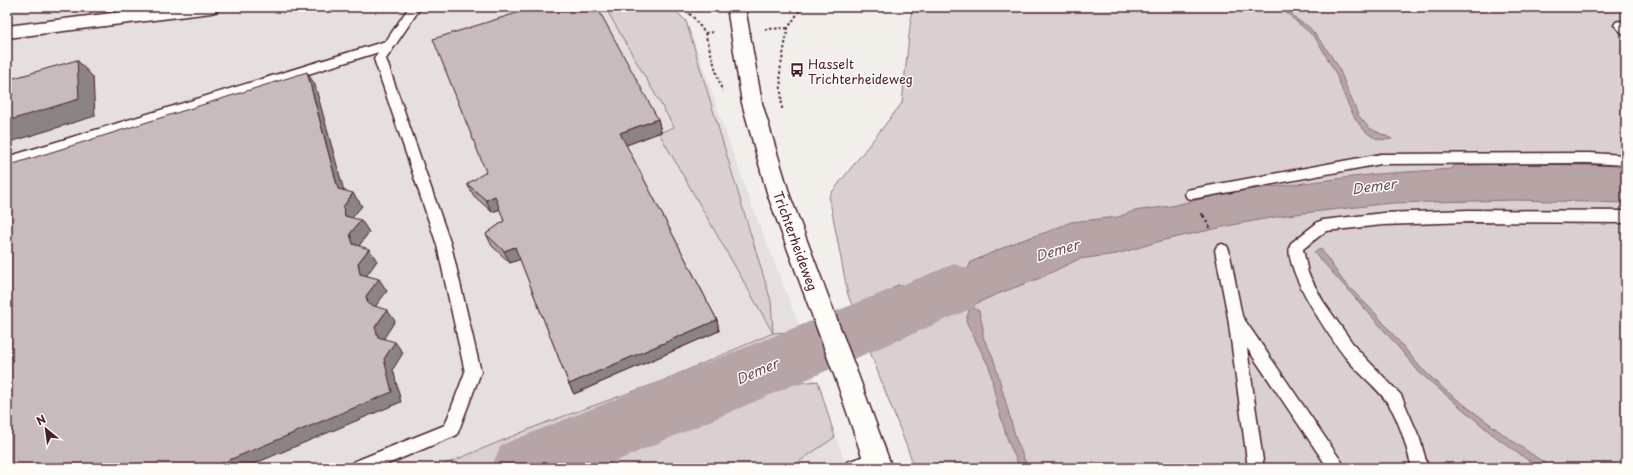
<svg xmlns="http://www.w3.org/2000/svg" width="1633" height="475" font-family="'Playpen Sans',sans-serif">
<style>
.built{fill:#e5dfdd}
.green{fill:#d9d0cf;stroke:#92787d}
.water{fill:#b7a5a6;stroke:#8b6f75}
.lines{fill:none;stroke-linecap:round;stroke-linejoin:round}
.river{fill:#b7a5a6;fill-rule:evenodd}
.lane-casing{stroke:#4a1f2b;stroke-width:3}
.street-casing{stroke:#4a1f2b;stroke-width:3}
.path-far1{stroke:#4a1f2b;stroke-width:2;stroke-dasharray:2.5 2.5;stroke-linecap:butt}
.path{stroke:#4a1f2b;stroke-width:2.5;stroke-dasharray:3 3;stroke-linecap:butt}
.lane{fill:#fdfcf7;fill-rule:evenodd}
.street{fill:#fdfcf7;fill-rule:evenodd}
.wall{fill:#aca1a1;stroke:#4a1f2b}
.shaded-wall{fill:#8c8383;stroke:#4a1f2b}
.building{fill:#c8bbbb;stroke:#4a1f2b}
.labels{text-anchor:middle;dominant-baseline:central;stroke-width:3;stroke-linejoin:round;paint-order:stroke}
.poi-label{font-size:13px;fill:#4a1f2b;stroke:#fdfcf7;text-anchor:start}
.street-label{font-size:13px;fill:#4a1f2b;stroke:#fdfcf7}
.water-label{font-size:14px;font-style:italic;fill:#704e56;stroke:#fdfcf7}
</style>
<rect width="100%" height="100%" fill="#f2efeb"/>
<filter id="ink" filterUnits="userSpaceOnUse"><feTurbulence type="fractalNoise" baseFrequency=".025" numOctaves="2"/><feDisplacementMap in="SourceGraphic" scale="8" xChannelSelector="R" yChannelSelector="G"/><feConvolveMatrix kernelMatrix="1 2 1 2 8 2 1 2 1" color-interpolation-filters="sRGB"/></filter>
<g filter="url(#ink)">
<path class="built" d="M7,7H664L669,9L691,32L747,193L801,330L457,468H7Z
M808,361L847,468H560Z"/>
<path class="green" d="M605,7H672L686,21L771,301L773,333L800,331L754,361L497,468H436L542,424L657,383L773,333L659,133L674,127Z
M912,7H1626V468H915L848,295L829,196L902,103Z
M818,381L835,437L797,463L785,468H571L765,387Z"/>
<path class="water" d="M1281,7H1286L1297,20L1309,27L1323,44L1338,66L1358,115L1369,128L1392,139C1357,147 1345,93 1334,70C1328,60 1322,47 1315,38C1305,27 1291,19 1281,7Z
M1508,161L1533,164L1626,166V203L1515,200L1392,203L1287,215L1237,224L1164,240L1117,254L1079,259L1040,278L995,295L971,306L979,311L983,328V337L993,357L1016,439L1028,468H1020L1008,441L996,401L990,369L966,321L970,307L913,333L887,343L877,300L897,285L915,288L943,286L964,278L971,262L1016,242L1047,232L1071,222L1118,217L1134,211L1171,206L1231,192L1377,174L1452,169L1453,165H1480Z
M1321,249L1343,281L1376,314L1421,368L1446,391L1511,440L1552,468H1540L1519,454L1492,434L1419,372L1383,329L1314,252Z"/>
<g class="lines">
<path class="river" d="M954,264L975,271L983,289L975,307L600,468H491L501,445Z"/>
<defs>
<path id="lane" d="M409,7H421L386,59L451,245L481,372L457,435L378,468H351L353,462L445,425L465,372L437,245L374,59L379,52L7,167V157L386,41Z
M1620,21L1626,24V34L1622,33L1614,25L1616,22Z
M1589,153L1626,155V165L1589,163L1381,164L1192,199L1187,198L1185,194L1187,190L1192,189L1381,154Z
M1469,210L1626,211V223L1469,222L1383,225L1326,231L1303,249L1308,273L1323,301L1356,348L1401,395L1420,439L1428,468H1412C1407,449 1400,422 1389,405C1379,389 1358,373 1346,358C1331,339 1280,265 1291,243L1318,222L1323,220L1383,213Z
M1222,244L1227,246L1229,250L1242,316L1346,468H1328L1247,348L1264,468H1248L1228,317L1215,250L1217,246Z
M876,452L882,454L884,460L882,466L876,468H845L847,462Z"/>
<path id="street" d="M161,7H220L217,11L211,13L7,38V26Z
M727,7H745L762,103L790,196L860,380L892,468H866L836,380L768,196L742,103Z"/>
</defs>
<use href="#lane" class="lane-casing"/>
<use href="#street" class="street-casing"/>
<path class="path-far1" d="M682,7L694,18L705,33L722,91
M765,29L788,28
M705,33L715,32
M782,109L780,71L788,28L802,7
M1202,213L1203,216"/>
<path class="path" d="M1203,215L1211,230"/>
<use href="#lane" class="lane"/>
<use href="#street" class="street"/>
</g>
<path class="wall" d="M658,119L661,132L626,145L717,320L719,331L574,394L569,384L520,259L510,263L492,246L486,234L504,221L500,209L492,212L474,196L467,184Z"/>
<path class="shaded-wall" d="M77,60L93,77L95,116L7,143V121Z
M307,72L315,85L347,202L338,189Z
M658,119L661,132L624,146L620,133Z
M353,193L362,206L351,219L345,216L343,207Z
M495,196L501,209L492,212L486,200Z
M361,220L369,232L359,246L353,244L350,234Z
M515,247L521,259L510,263L504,251Z
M369,249L377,261L367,275L369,286L360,274L358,263Z
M379,279L387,291L375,307L368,304L366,296Z
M387,310L395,321L384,338L387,347L378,337L375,327Z
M717,320L719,331L574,394L569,384Z
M395,342L403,353L393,369L401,402L244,468H210L384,359Z"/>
<path class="building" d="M536,7H597L658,119L620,133L717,320L569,384L515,247L504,251L486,234L504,221L495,196L486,200L467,184L486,172L433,39Z
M77,60L79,99L7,121V80Z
M307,72L338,189L353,193L343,207L345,216L361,220L350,234L353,244L369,249L358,263L360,274L379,279L366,296L368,304L387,310L375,327L378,337L395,342L384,359L392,392L210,468H7V166Z"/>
</g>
<defs>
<symbol id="bus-bare" viewBox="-9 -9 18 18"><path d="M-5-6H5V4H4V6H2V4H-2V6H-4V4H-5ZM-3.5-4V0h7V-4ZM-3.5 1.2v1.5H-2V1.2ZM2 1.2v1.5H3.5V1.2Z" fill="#4a1f2b" stroke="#fdfcf7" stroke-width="2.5" paint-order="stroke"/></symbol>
</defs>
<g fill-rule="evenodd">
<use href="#bus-bare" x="787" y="60" width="20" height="20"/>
</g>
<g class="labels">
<g class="poi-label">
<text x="808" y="63">Hasselt<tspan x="808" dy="15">Trichterheideweg</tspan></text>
</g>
<g class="street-label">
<text transform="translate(796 241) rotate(70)">Trichterheideweg</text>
</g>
<g class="water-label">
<text transform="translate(1374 186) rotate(-7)">Demer</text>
<text transform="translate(1057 250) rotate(-16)">Demer</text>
<text transform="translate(757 371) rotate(-23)">Demer</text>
</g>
</g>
<rect width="1633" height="475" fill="none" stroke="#fdfcf7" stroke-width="24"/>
<rect x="12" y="12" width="1609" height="451" fill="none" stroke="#4a1f2b" stroke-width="1.5" filter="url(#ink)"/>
<g transform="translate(46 429) rotate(331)" stroke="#fdfcf7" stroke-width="3" paint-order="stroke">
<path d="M0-3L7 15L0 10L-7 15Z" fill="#4a1f2b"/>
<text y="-6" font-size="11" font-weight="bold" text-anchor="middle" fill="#4a1f2b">N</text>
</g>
</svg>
